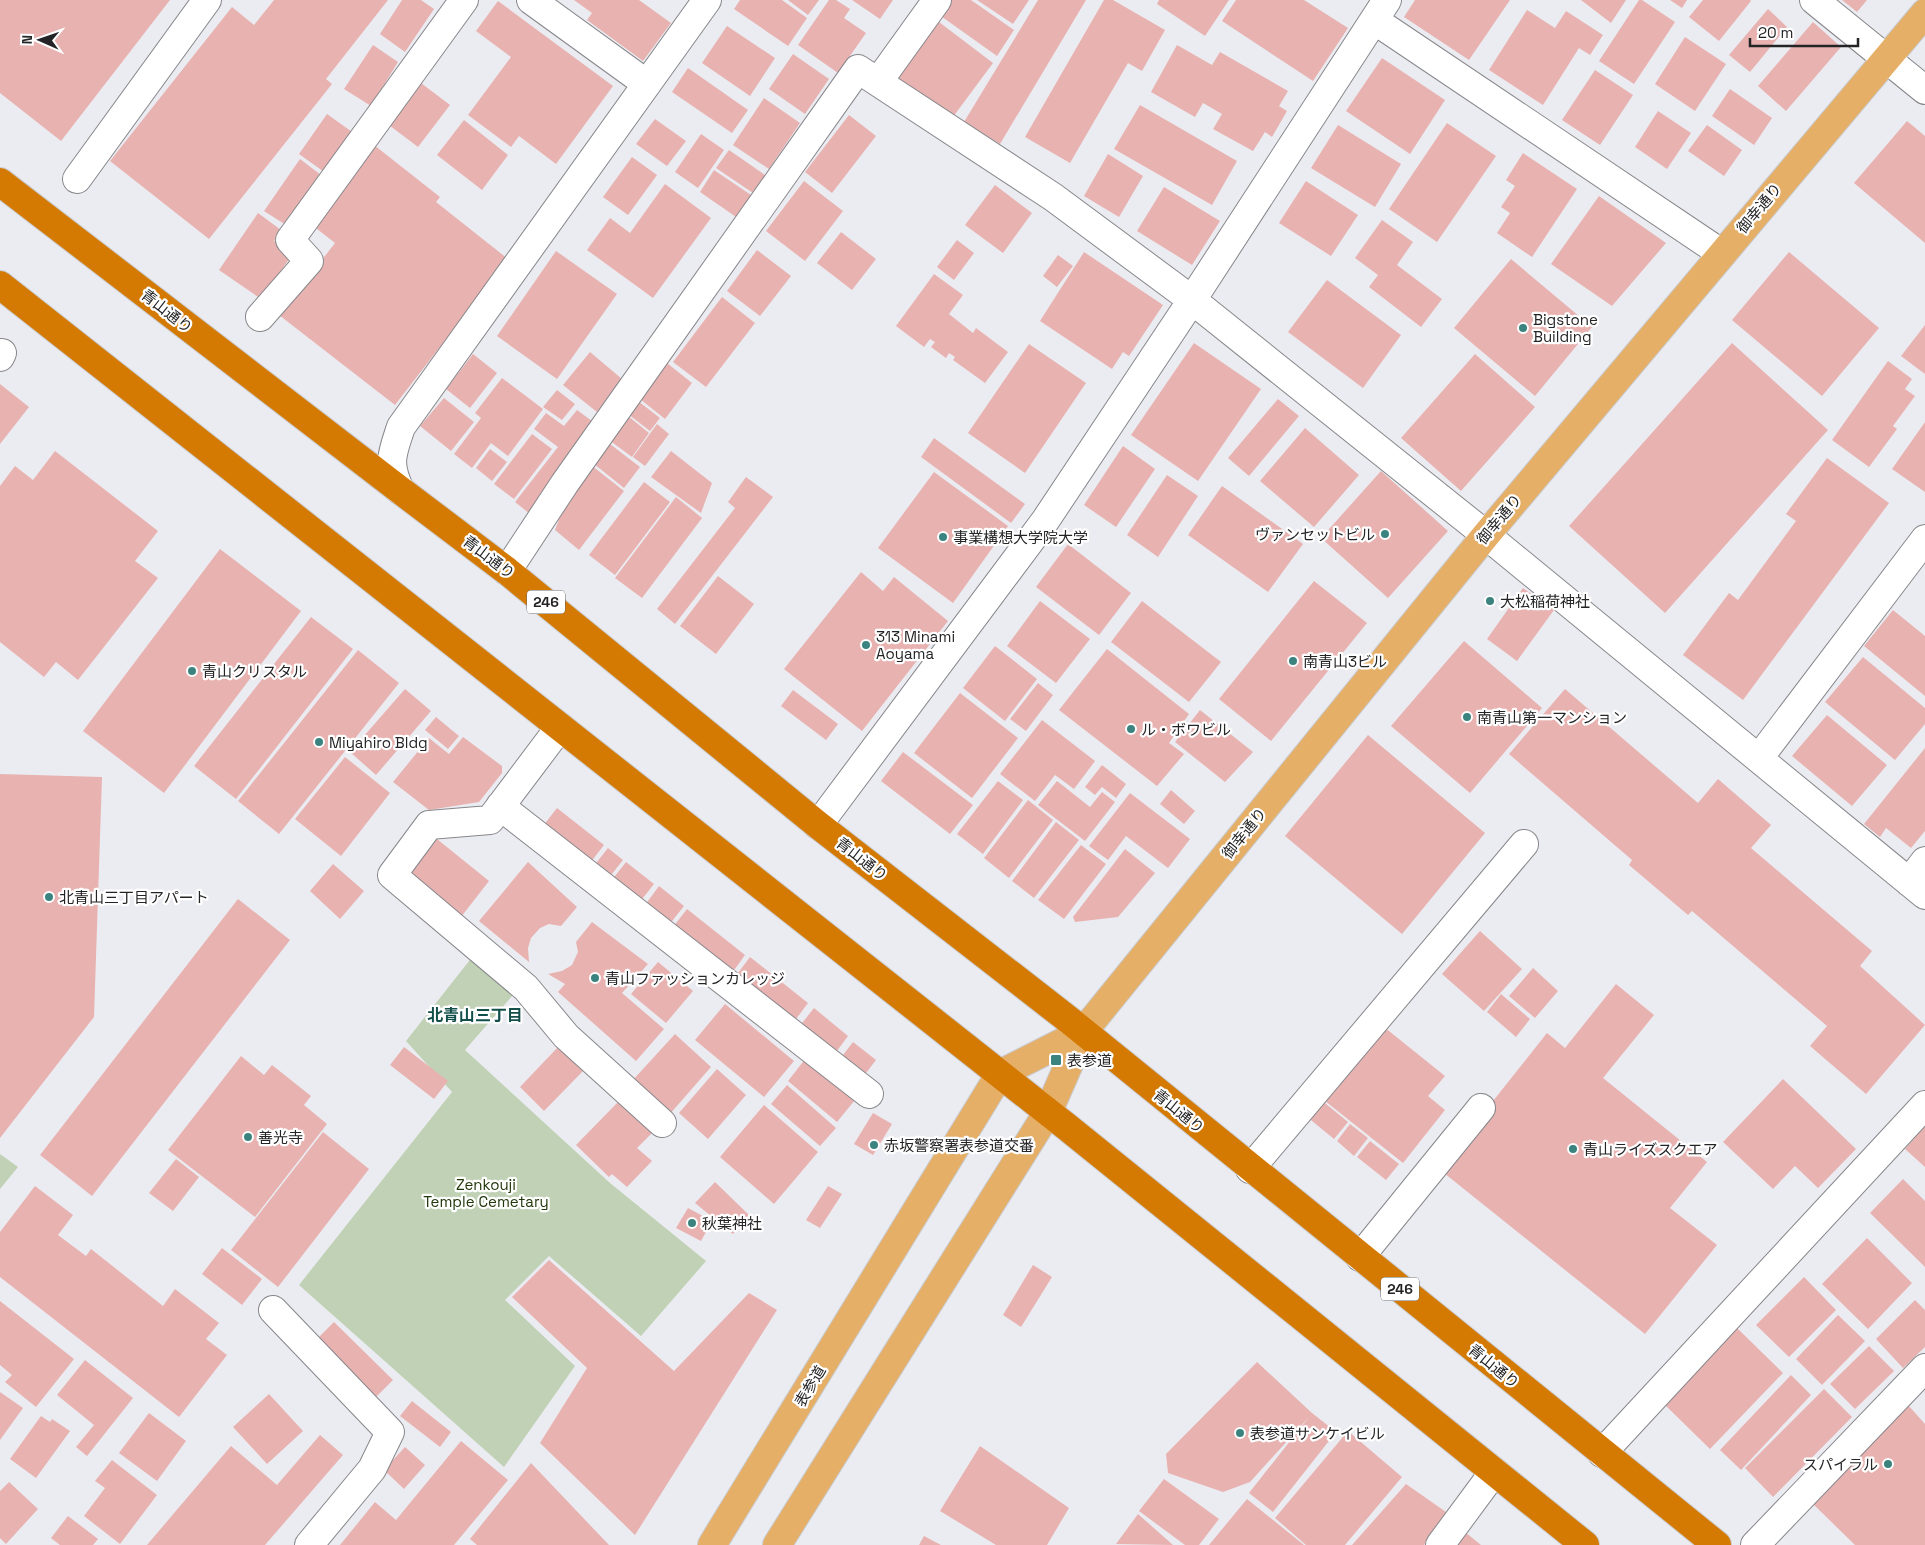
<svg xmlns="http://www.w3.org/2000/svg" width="1925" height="1545" font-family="'Space Grotesk','Noto Sans JP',sans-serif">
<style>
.green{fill:#c0d1b5}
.building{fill:#e8b2b1}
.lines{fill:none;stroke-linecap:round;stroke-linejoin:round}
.minor-casing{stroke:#87878b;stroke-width:30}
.major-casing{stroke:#cacacb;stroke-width:30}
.highway-casing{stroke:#cacacb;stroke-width:30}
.minor{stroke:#fff;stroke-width:28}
.major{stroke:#e5af68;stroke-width:28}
.highway{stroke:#d47a03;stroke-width:28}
.poi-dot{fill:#3b837e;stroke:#fff;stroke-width:2}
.labels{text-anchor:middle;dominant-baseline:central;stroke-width:4.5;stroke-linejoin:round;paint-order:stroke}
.shield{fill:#fff;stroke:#666667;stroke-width:1}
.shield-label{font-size:14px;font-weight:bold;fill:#242426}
.street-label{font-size:15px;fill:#242426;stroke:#fff}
.poi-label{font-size:15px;fill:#242426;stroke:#fff;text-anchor:start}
.park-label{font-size:15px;fill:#21370a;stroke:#fff}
.neighbourhood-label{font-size:16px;font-weight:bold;fill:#124f4b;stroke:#fff}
</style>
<rect width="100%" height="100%" fill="#ebecf1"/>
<path class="green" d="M473,956L513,995L465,1050L610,1183L706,1261L641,1336L549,1256L505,1300L575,1366L504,1467L299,1285L452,1092L406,1041Z
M0,1154L18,1167L0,1189Z"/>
<path class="building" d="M0,0H170L61,141L0,93Z
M274,0H388L326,79L332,84L209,239L110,161L232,7L254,25Z
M402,0H421L434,9L405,52L380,34Z
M574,0H639L671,23L643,61L587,20L592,13Z
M740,0H782L807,18L788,46L734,9Z
M788,0H819L808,15Z
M829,0H836L850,9L844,18L866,33L838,73L798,45Z
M852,0H893L880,19Z
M947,0H971L1014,30L997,56L938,14Z
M977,0H1029L1013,24Z
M1038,0H1086L1000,144L964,122Z
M1104,0H1113L1165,30L1142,71L1128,63L1070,163L1025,137Z
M1159,0H1229L1205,36L1157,4Z
M1236,0H1304L1348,28L1313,81L1222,21Z
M1415,0H1510L1469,60L1404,17Z
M1581,0H1626L1611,23Z
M1639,0H1642L1675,22L1634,84L1599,61Z
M1670,0H1687L1682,8Z
M1703,0H1750L1751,1L1719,41L1689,17Z
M1842,0H1867L1857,12Z
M498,1L613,86L556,164L519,136L511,147L468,115L511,57L476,31Z
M1768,9L1787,27L1750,72L1729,55Z
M1527,10L1555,28L1566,11L1603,35L1590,55L1579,48L1543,105L1489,70Z
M939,22L993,63L950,121L896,80Z
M1813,22L1841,47L1786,111L1758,86Z
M727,26L775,58L750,96L702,63Z
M1685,37L1726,64L1695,111L1655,84Z
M373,45L398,62L371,106L344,89Z
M1177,45L1212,65L1220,52L1288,91L1279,106L1287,111L1272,137L1265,132L1253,151L1213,129L1222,114L1203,103L1195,117L1151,92Z
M793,54L829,79L805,114L769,89Z
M1382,58L1445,100L1410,154L1346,111Z
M688,68L748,110L732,133L672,92Z
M1595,70L1633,95L1600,145L1562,120Z
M417,80L450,105L418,147L385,122Z
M1730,89L1772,118L1754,145L1712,116Z
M764,98L800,123L769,169L733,145Z
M1140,105L1237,161L1212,205L1114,149Z
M1658,111L1691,133L1667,169L1635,147Z
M327,114L355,134L327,174L299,154Z
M849,115L876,136L832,193L805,172Z
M655,119L686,141L667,166L636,144Z
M464,120L508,155L482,190L437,155Z
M1907,121L1925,136V243L1854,183Z
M1447,123L1496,156L1437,242L1389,209Z
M1338,125L1401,164L1375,207L1311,168Z
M1707,125L1742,150L1724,176L1688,151Z
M701,134L724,150L698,188L675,172Z
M374,145L440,197L436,202L508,259L395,405L279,315L335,243L312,225Z
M729,150L765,175L753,193L716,168Z
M1523,153L1577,189L1532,257L1497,233L1510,213L1501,207L1515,186L1506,180Z
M1108,154L1143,176L1119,217L1084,196Z
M632,157L657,175L628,215L603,197Z
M300,159L321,175L286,225L264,211Z
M714,170L754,197L739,219L700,192Z
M804,181L843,211L805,261L766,231Z
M1306,181L1358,215L1331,256L1279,223Z
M665,184L711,218L653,298L587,250L610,218L630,233Z
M995,185L1032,213L1003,253L965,225Z
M1164,187L1220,221L1192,265L1137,231Z
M1599,196L1666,243L1612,306L1551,264Z
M258,213L281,230L274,241L292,255L261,299L219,270Z
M1382,220L1413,242L1397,265L1442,299L1421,327L1369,287L1378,275L1355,258Z
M841,232L876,259L852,290L817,263Z
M957,240L974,253L954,280L937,267Z
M757,250L791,276L760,316L727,291Z
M556,251L617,294L557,379L497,336Z
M1084,252L1163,305L1129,356L1123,352L1112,369L1040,321Z
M1789,252L1879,328L1822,396L1732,320Z
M1058,255L1073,266L1057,287L1043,276Z
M1511,259L1592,327L1535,396L1454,328Z
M934,274L963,295L949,314L973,333L976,328L1008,352L985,383L953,360L955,357L949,353L946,358L931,347L935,342L930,339L924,347L896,326Z
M1327,280L1401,335L1363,388L1288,332Z
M722,297L755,323L706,387L673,362Z
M1925,325V374L1901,356Z
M1194,343L1261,389L1198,481L1131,435Z
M1732,343L1828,430L1665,613L1569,526Z
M1029,344L1086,383L1025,473L968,433Z
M590,352L622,379L597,412L563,385Z
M473,354L497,373L470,408L446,389Z
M1475,354L1535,407L1461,491L1401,438Z
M1888,361L1912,379L1905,389L1915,396L1893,426L1897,429L1869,467L1832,440Z
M667,363L692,383L665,419L640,399Z
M502,378L543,409L508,456L491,443L472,468L454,454L481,418L475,413Z
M0,384L29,407L0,444Z
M557,390L575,404L562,420L543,407Z
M444,398L474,422L451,451L420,426Z
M1278,399L1299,416L1249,476L1228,458Z
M638,401L660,418L650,431L628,414Z
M577,410L596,424L535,518L515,502L558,447L534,429L546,413L564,426Z
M628,416L649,433L632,457L609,440Z
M1925,422V492L1892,469Z
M657,424L669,434L645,466L633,457Z
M1305,428L1359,475L1314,527L1260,481Z
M532,434L552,449L514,499L494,484Z
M934,438L1025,504L1011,523L921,457Z
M610,444L640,467L624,488L594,464Z
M1123,446L1155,469L1116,527L1084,505Z
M490,449L507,462L492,481L476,468Z
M55,451L158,531L135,561L158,578L78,680L56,662L44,677L0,642V486L15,466L33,480Z
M671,451L712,483L701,513L651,477Z
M1827,458L1889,503L1743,700L1683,655L1729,593L1738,600L1796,521L1786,514Z
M591,465L624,491L579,550L555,530L568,496Z
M1381,471L1448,531L1388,598L1321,538Z
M934,472L1008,526L953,603L878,548Z
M1167,475L1198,496L1158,557L1127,535Z
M746,477L773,497L675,624L657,609L735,508L728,502Z
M644,482L670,502L615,575L589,555Z
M1222,486L1303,544L1268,592L1188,535Z
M676,497L702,518L642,598L615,578Z
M1068,544L1131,593L1099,635L1036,587Z
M220,549L301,611L164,793L83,731Z
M861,572L883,591L894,577L948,621L862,731L784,669Z
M718,576L754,604L716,654L680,626Z
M1314,581L1367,623L1271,741L1219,699Z
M1523,588L1554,610L1517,661L1487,639Z
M1040,601L1090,639L1056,683L1007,646Z
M1142,601L1221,662L1189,702L1111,642Z
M1893,610L1925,636V696L1864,646Z
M311,617L353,649L236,799L194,766Z
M1464,641L1542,708L1470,793L1391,726Z
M995,646L1037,679L1005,721L963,688Z
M1107,649L1189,714L1169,743L1184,754L1157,786L1059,710Z
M358,650L399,683L279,834L238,801Z
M1863,657L1925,708V724L1895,760L1825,702Z
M1038,683L1053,695L1026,731L1010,719Z
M405,689L431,711L376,775L350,752Z
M1565,689L1698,803L1718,779L1771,825L1751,848L1872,951L1860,966L1925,1025L1866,1094L1810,1046L1827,1026L1692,911L1688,915L1629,865L1632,860L1509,754Z
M793,690L838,724L826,740L781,706Z
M960,693L1018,738L972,798L914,753Z
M1200,710L1253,752L1225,782L1175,742Z
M1827,715L1887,765L1852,806L1792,756Z
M436,717L459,736L448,749L425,730Z
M1042,720L1095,761L1074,789L1055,775L1035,801L1000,774Z
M1368,735L1485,833L1402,934L1285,836Z
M463,737L502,766V773L479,802L429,810L393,782L429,738L449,754Z
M1925,748V831L1911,848L1886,828L1880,837L1864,824Z
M903,752L973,805L950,834L881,781Z
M345,757L390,793L341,856L295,819Z
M1102,765L1126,784L1116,798L1102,787L1095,795L1085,787Z
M0,774L102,777L94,1017L0,1138Z
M998,781L1023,800L983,854L957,834Z
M1057,781L1090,807L1102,792L1115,802L1085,841L1038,805Z
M1171,790L1195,811L1184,824L1160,804Z
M1130,793L1190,839L1168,868L1126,836L1108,860L1089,846Z
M1028,800L1053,820L1009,878L984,858Z
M557,808L604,845L590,863L543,826Z
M1056,822L1079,840L1034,898L1012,881Z
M437,839L489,881L461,917L409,875Z
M1081,845L1106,864L1064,919L1038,900Z
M608,848L623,860L608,879L593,867Z
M1125,849L1155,873L1118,917L1075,922L1073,917Z
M528,862L577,907L561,926L549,924L540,928L531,938L528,948L529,962L479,921Z
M626,862L654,884L639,903L611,881Z
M333,864L364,891L340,919L310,891Z
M659,886L684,906L669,925L645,905Z
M238,899L290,940L92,1196L40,1155Z
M687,909L745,955L732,973L673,927Z
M592,922L648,964L622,993L664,1029L636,1061L558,992L565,984L548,974L562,971L572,965L578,952L576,942Z
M1480,931L1522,969L1484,1011L1442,974Z
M750,957L808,1003L793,1023L735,977Z
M658,962L693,991L666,1023L631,994Z
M1533,968L1558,991L1535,1018L1509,996Z
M1616,984L1654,1015L1603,1078L1707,1162L1670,1208L1717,1245L1645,1334L1439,1169L1547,1033L1565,1048Z
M1501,994L1530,1019L1516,1037L1487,1012Z
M725,1004L794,1061L764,1097L695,1040Z
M814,1008L848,1036L834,1055L799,1027Z
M1379,1023L1445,1076L1428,1096L1445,1110L1403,1163L1320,1097Z
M675,1034L711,1067L669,1115L632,1081Z
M853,1042L876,1060L863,1077L840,1059Z
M404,1047L448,1081L434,1099L390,1065Z
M558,1047L583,1071L544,1111L520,1087Z
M241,1056L264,1075L272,1065L311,1096L304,1105L327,1124L255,1217L168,1150Z
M806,1058L855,1100L837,1122L788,1081Z
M717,1069L746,1095L708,1139L679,1113Z
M1783,1079L1856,1149L1818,1188L1795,1166L1773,1189L1723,1142Z
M787,1085L836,1128L820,1146L771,1104Z
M1320,1099L1348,1122L1334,1139L1306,1116Z
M619,1101L652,1133L637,1148L652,1161L627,1187L612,1174L609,1177L576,1145Z
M764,1105L818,1152L774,1204L720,1157Z
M873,1113L892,1124L873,1155L854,1144Z
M1350,1124L1368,1138L1354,1156L1337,1141Z
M1925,1126V1167L1905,1149Z
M323,1132L369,1169L278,1287L231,1250Z
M1370,1141L1399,1164L1386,1180L1357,1157Z
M176,1159L199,1177L173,1211L149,1193Z
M1903,1179L1925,1201V1267L1870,1213Z
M715,1182L749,1215L733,1234L695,1203Z
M35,1186L73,1215L58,1235L86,1256L91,1249L163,1306L175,1289L219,1323L206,1339L227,1355L179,1417L0,1277V1232Z
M828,1186L842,1194L820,1228L806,1220Z
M688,1208L712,1221L701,1241L676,1228Z
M1867,1238L1912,1283L1868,1329L1822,1284Z
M222,1248L262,1279L242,1305L202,1274Z
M549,1260L674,1371L749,1293L777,1310L635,1535L540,1443L587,1368L512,1297Z
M1033,1265L1052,1277L1021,1327L1003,1315Z
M1804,1277L1836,1310L1789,1357L1756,1325Z
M1915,1300L1925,1310V1347L1903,1368L1876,1339Z
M0,1301L74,1359L36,1407L5,1382L12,1375L0,1365Z
M1838,1315L1865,1341L1822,1385L1796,1359Z
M334,1322L393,1380L376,1397L317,1339Z
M1737,1328L1783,1373L1710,1449L1664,1404Z
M1869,1346L1894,1371L1855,1409L1830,1384Z
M85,1360L133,1398L87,1456L76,1447L94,1425L57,1395Z
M1257,1362L1312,1413L1336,1432L1273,1512L1249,1493L1309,1417L1250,1482L1223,1492L1168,1473L1166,1454Z
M1791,1375L1811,1395L1741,1470L1720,1450Z
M1824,1389L1852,1417L1773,1497L1745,1468Z
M0,1392L23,1408L0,1440Z
M269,1394L303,1431L267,1464L233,1427Z
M412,1401L451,1432L440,1447L400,1416Z
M1908,1405L1925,1424V1545H1855L1812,1503Z
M149,1413L186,1441L157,1481L119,1453Z
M41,1416L50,1422L52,1419L70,1431L36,1478L10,1459Z
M1348,1431L1402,1477L1345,1545H1306L1275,1518Z
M320,1435L343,1455L265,1545H147L231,1446L277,1485Z
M461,1441L508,1480L454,1545H340L375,1502L396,1520Z
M980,1446L1069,1508L1047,1545H996L940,1511Z
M405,1447L425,1465L404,1489L384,1470Z
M112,1460L157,1495L120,1544L84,1516L105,1488L95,1481Z
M531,1463L609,1545H477L470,1539Z
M1164,1479L1219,1519L1199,1545H1185L1139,1511Z
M9,1482L38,1509L6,1544L0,1538V1491Z
M1406,1484L1446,1512L1424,1545H1352Z
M1247,1499L1304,1545H1209Z
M1138,1514L1173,1545L1116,1544Z
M68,1516L98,1539L93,1545H60L51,1538Z
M1465,1532L1481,1545H1454Z
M924,1536L941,1545H919Z"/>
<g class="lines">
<defs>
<path id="minor" d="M531,0L647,84
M1814,0L1925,90
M1374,20L1721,253
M878,82L937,0
M77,179L207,0
M260,317L309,261L290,240L464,0
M0,357L2,353
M400,490C387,463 392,454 401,427L707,0
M507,571L565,483L858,69L1053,197L1192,300L1486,535L1925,895
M560,727L490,820L429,825L392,875L526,988L566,1036L662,1123
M1759,758L1925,539
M500,806L869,1094
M818,825L1045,521L1192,300L1387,0
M1909,882L1925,861
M1250,1169L1524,844
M1360,1257L1481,1108
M273,1310L390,1432L372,1469L309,1545
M1602,1453L1925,1105
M1440,1545L1494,1472
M1755,1545L1925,1368"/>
<path id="major" d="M712,1545L1000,1074L1083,1032
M777,1545L1048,1112L1083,1032L1486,535L1925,13"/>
<path id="highway" d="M0,182L400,490L507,571L818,825L1069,1020L1717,1545
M0,285L1067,1127L1585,1545"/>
</defs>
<use href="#minor" class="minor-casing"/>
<use href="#major" class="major-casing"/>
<use href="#highway" class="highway-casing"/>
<use href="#minor" class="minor"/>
<use href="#major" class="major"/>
<use href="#highway" class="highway"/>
</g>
<g class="poi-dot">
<circle cx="1523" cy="328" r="5"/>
<circle cx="1385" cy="534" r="5"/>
<circle cx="943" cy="537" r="5"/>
<circle cx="1490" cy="601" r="5"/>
<circle cx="866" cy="645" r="5"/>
<circle cx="1293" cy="661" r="5"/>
<circle cx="192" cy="671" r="5"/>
<circle cx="1467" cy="717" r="5"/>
<circle cx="1131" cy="729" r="5"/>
<circle cx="319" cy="742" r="5"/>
<circle cx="49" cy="897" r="5"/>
<circle cx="595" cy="978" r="5"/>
<rect x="1050" y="1054" width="12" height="12" rx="2.5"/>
<circle cx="248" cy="1137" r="5"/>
<circle cx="874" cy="1145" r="5"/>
<circle cx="1573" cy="1149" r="5"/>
<circle cx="692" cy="1223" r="5"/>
<circle cx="1240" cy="1433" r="5"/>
<circle cx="1888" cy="1464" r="5"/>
</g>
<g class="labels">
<g class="shield">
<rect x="527" y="590.5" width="38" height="23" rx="4"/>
<rect x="1381" y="1277.5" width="38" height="23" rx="4"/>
</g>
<g class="shield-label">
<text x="546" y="602">246</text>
<text x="1400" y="1289">246</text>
</g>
<g class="street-label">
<text transform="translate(1759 208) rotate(-50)">御幸通り</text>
<text transform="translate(167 311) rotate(38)">青山通り</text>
<text transform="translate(1499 519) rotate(-50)">御幸通り</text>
<text transform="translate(489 557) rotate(37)">青山通り</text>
<text transform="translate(1244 833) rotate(-51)">御幸通り</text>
<text transform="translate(862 859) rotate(38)">青山通り</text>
<text transform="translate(1179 1111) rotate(39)">青山通り</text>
<text transform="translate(1494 1366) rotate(39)">青山通り</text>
<text transform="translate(810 1386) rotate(-59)">表参道</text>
</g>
<g class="poi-label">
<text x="1533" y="319">Bigstone<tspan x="1533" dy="17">Building</tspan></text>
<text x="1375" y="534" text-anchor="end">ヴァンセットビル</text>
<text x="953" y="537">事業構想大学院大学</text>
<text x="1500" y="601">大松稲荷神社</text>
<text x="876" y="636">313 Minami<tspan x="876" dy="17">Aoyama</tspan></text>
<text x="1303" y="661">南青山3ビル</text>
<text x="202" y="671">青山クリスタル</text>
<text x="1477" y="717">南青山第一マンション</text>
<text x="1141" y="729">ル・ボワビル</text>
<text x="329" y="742">Miyahiro Bldg</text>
<text x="59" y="897">北青山三丁目アパート</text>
<text x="605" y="978">青山ファッションカレッジ</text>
<text x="1067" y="1060">表参道</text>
<text x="258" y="1137">善光寺</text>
<text x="884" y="1145">赤坂警察署表参道交番</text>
<text x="1583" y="1149">青山ライズスクエア</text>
<text x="702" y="1223">秋葉神社</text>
<text x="1250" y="1433">表参道サンケイビル</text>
<text x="1878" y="1464" text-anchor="end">スパイラル</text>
</g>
<g class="park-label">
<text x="486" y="1184">Zenkouji<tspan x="486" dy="17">Temple Cemetary</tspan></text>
</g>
<g class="neighbourhood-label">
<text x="475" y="1015">北青山三丁目</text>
</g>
</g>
<g transform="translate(40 40) rotate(272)" stroke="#ffffff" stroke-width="4" paint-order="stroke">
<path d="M0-4L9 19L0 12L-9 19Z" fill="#242426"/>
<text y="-8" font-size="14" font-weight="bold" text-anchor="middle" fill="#242426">N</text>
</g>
<path d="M1750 38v8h108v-8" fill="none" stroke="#242426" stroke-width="2.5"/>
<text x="1758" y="38" font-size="15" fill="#242426" stroke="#ffffff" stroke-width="4" paint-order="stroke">20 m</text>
</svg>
